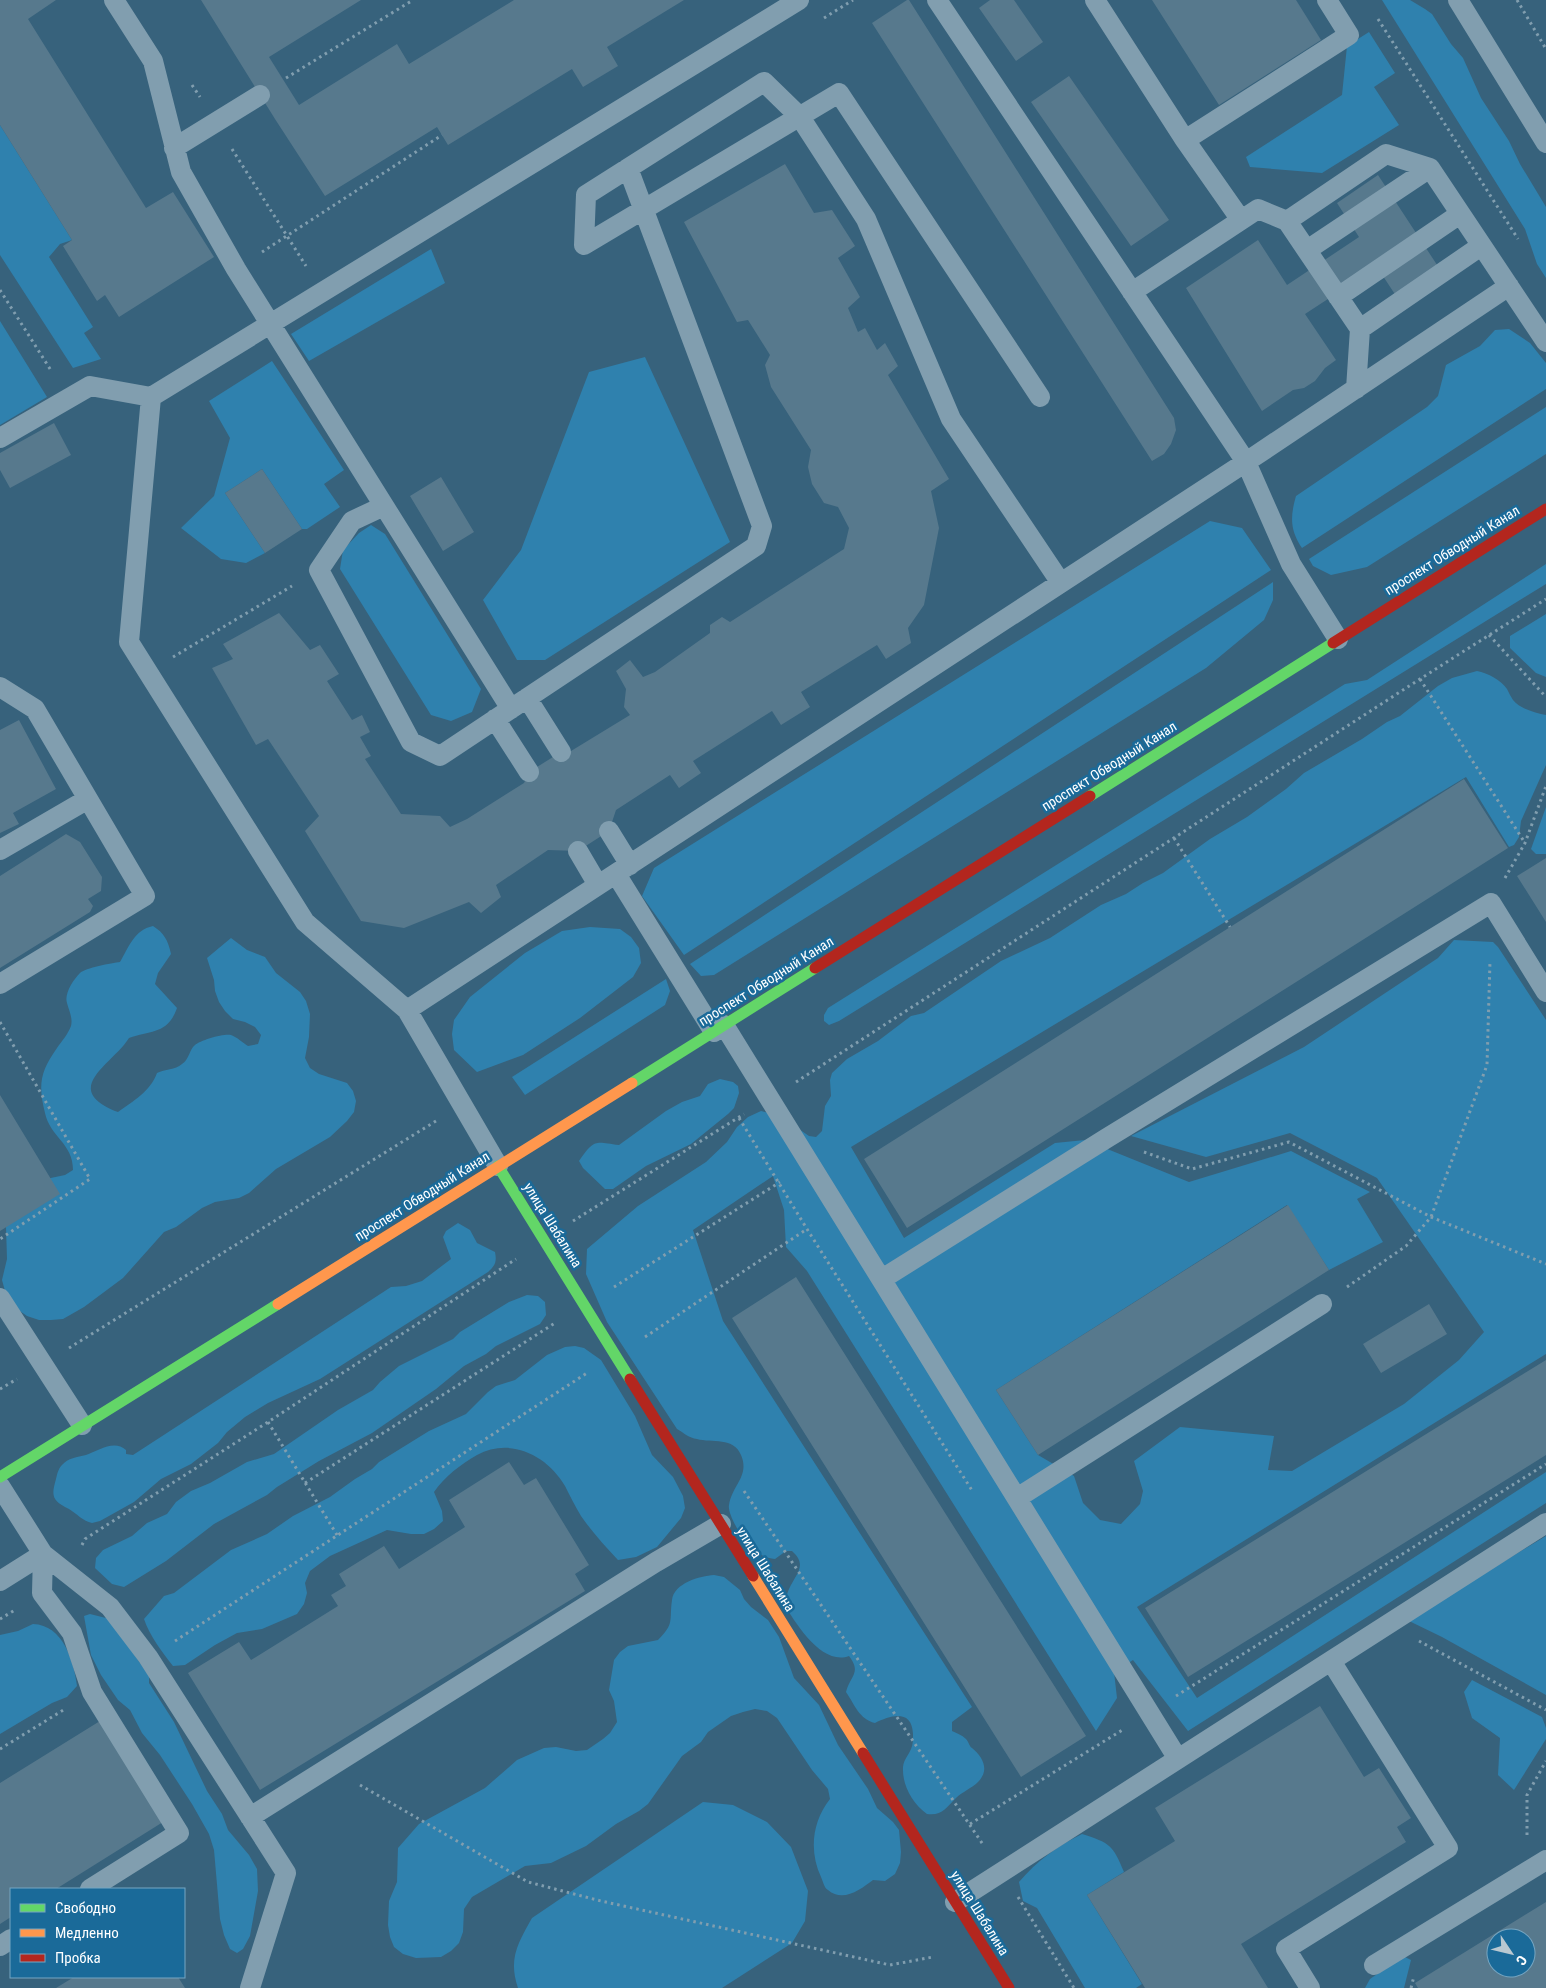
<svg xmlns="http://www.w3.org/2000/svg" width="1546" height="1988" font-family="'Roboto Condensed',sans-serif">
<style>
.green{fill:#2f81ae}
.building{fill:#57798d;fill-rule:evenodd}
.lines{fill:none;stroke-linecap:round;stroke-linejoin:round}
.path{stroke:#819eaf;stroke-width:3;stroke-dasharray:2.5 4;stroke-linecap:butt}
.lane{stroke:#819eaf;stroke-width:20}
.fast{stroke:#63d668;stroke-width:11}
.slow{stroke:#ff974d;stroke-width:11}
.jam{stroke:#b3261e;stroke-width:11}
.labels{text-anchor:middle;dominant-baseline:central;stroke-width:5;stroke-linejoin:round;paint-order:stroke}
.street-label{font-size:14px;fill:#fff;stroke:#1a6a99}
</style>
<rect width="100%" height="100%" fill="#37627c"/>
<path class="green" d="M1382,0H1410L1425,9L1432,14L1451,44L1463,58L1481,98L1509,141L1520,164L1546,207V278L1537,264L1525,229Z
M1369,32L1395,73L1374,87L1399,125L1322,173L1250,167L1246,157L1342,95L1347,46Z
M0,125L72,240L60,244L49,257L93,327L84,333L101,359L73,368L0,255Z
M431,249L445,283L309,361L291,334Z
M0,321L47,397L0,425Z
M1509,329L1530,343L1546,363V389L1302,548C1290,530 1290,517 1296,496L1427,407L1438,396L1446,365L1480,346L1495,330Z
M645,357L730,542L545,660H517L483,600L521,550L589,372Z
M272,361L344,470L324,484L340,507L307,529H302L262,469L225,493L265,553L246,563L221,559L181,528L214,496L230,438L209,401Z
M1546,407V454L1367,567L1331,575L1313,566L1309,559Z
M1210,521L1242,528L1271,570L684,955L642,896L654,868Z
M371,525L385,534L481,689L472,712L451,721L431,715L340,569L343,550L359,533Z
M1546,564V584L839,1021L829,1025L824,1021V1015L828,1008L1345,684L1367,680Z
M1273,582V600L1264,620L1206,668L714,975L701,976L690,964Z
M1546,614V677L1536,673L1510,648V636Z
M1477,671C1488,673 1501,680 1507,689C1509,693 1511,697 1513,700C1520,709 1536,713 1546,715V765L1521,821L1519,837L1514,845L1509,847L1466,777L851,1147L904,1238L1055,1143L1085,1140L1189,1182L1291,1151L1370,1192L1357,1199L1383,1242L1329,1270L1287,1205L996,1390L1038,1455L1074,1476L1083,1503L1100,1520L1121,1524L1140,1504L1143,1491L1134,1461L1180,1427L1274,1436L1268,1470L1292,1471L1404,1404L1459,1360L1484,1332L1377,1178L1290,1133L1206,1157L1131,1136L1304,1047L1438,958L1454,940L1493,942L1498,947L1546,1020V1354L1137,1607L1197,1698L1546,1472V1503L1188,1731L1133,1660L1114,1672L1117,1698L1096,1731L807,1271L786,1247L784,1210L773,1176L693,1230L723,1321L972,1707L952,1722V1731C956,1733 962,1735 966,1739C969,1742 969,1746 972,1748C983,1757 990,1770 978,1782C972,1788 962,1792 956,1798C946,1808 942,1816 927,1814C912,1803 902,1785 903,1767C904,1759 908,1756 911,1749C913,1745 913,1739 913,1734C912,1709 891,1715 875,1723C859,1719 855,1705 846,1692C850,1676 862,1673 849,1656C822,1666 796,1624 784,1604C786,1599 787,1593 789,1589C796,1574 808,1565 792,1551H786L775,1559C766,1558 758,1554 751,1548C744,1542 727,1514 729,1505C732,1485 750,1476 741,1455C734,1437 712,1443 697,1439C689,1438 684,1433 677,1429L607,1322L586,1274L587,1249L638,1206L706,1162L727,1142L737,1127L748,1117L761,1111L780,1116L809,1136L816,1137L822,1131L825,1106L831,1096L830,1080L832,1073L847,1059L878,1041L911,1016L924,1013L1001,961L1050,938L1101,905L1126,894L1143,883L1163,873L1210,839L1247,817L1286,789L1304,773L1362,739L1387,722L1400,716L1438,686L1452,678Z
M1546,807V854H1536L1531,849Z
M153,926C164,933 168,940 171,954L158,973L155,984L177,1008C168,1034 152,1030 129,1038C112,1065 59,1089 118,1112C133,1101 150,1092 157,1073C165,1069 175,1070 182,1064C189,1060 189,1050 195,1045C200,1040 225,1033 231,1035C237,1037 243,1043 248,1046L258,1044L261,1035L255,1027L245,1022L233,1019L225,1011L219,1002L215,991L214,980L207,958L231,938L247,950L265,957L276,973L300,992L306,1001L310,1014L309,1037L305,1058L310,1068L319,1074L347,1083L353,1091L356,1101L354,1112L347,1121L330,1137L276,1169L249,1193L239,1198L215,1202L202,1208L176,1227L164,1232L123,1278L84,1307L63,1319L51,1320H39L27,1316L17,1309L5,1291L2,1280L7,1259L6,1227L46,1179L65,1175L73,1170C73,1143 50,1137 45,1113C38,1085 40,1072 57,1048C62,1041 68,1034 71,1026C73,1018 69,1011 67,1003C64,994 73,980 80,973C85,968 112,963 120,962C129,947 134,930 153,926Z
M590,927L620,929L631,937L639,948L641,963L633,977L580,1018L523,1055L477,1072L454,1050L452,1034L454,1020L470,997L525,953L562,931Z
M666,979L670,991L665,1005L525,1095L512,1077Z
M720,1079L733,1082L738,1086L739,1093L734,1108L728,1114L691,1144L646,1166L613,1189H605L583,1168L579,1161C595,1138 595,1142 619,1145L666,1111L682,1102L700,1096L708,1084Z
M458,1223L470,1230L477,1243L495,1252C497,1262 495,1266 488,1272L320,1379L268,1403L245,1417L227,1432L218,1443L191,1464L161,1479L134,1502L100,1521L92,1523C83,1521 77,1514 69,1509C52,1501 51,1496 56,1479C57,1475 58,1469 62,1465C68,1458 77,1457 86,1455C98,1451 114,1439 126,1450V1454L133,1455L391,1287L406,1286L422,1281L451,1259L443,1237L446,1231Z
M527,1295L538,1296L545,1302L546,1315L540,1324L496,1346L486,1354L464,1366L436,1389L372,1433L319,1461L277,1487L267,1495L214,1524L166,1561L124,1587L112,1584L95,1568L96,1558L103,1550L132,1536L147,1523L167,1514L176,1502L191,1491L210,1483L247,1462L274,1454L338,1410L373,1390L380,1382L399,1366L453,1339L460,1332L509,1302Z
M575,1346L584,1348L601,1360L635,1416L652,1455L673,1477L683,1496L685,1508L681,1518L657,1547L636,1557L618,1560C605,1546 592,1532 581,1516C575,1506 570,1496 565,1486C547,1455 510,1437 477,1455C460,1465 445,1476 434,1492L442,1511L443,1521L434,1529L424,1534H411L387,1530L330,1556L310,1571L305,1583L307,1593L304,1604L297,1614L262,1629L237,1633L215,1645L185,1665L173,1666C163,1653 149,1635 144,1619L164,1596L174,1593L231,1550L267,1534L293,1516L330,1497L355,1479L372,1469L379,1462L429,1431L466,1414L488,1392L496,1386L515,1380L547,1355L565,1347Z
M1546,1536V1695L1442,1637L1407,1620Z
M714,1575L724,1577L740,1590L744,1599L751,1607L768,1620L779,1637L794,1678L819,1705L838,1745L868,1789L877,1808L893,1822L899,1830L901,1852L900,1863L895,1874L885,1881L873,1880C861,1889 843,1903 828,1890C824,1888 823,1881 821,1877C809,1851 812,1822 830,1799L828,1789L812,1770L777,1718L767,1711L755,1709L743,1712L731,1716L708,1732L701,1742L682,1756L648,1804L639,1811L616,1824L586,1846L551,1863L525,1866L472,1897L464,1909L463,1932L459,1943L451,1951L441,1957L416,1958L403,1954L394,1947L390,1937L388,1925L389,1901L397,1882L398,1848L419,1824L485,1788L517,1760L544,1748L556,1747L576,1751L587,1750L603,1739L610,1733L617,1722L614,1701L609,1690L614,1660L620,1652L628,1646L658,1640C675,1623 669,1621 672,1600C674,1583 700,1576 714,1575Z
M90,1614L110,1619L149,1676V1683L174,1722L207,1791L222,1814L228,1830L249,1855L257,1869L258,1891L250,1936L243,1949L237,1953L230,1949L224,1935L220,1919L214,1850L209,1834L192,1804L160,1755L142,1733L130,1710L118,1700L101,1675L91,1655L84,1616Z
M33,1624C63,1625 74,1661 77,1686L67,1697L52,1703L0,1734V1635L18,1631Z
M1472,1680L1542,1717L1546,1728V1739L1514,1790L1498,1775L1500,1738L1472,1718L1464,1692Z
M703,1802L733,1805L767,1822L791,1847L808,1891L805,1921L792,1943L722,1988H518C508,1959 518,1943 532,1918Z
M1082,1834C1110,1843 1113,1845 1124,1872L1087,1895L1142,1984L1136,1988H1085L1037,1908L1023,1901L1019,1882C1037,1861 1057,1846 1082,1834Z
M1403,1956L1411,1960L1404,1988H1365L1370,1979Z"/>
<path class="building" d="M0,0H56L28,19L146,208L173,192L214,257L119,317L105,295L97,301L63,246L72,240L0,125Z
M201,0H361L269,57L299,105L397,44L409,64L514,0H684L607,47L618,66L583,87L572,69L448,145L437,127L325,196L275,119Z
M907,0H909L1174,418L1176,430L1171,444L1164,454L1152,461L872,23Z
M990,0H1014L1043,42L1016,61L979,8Z
M1152,0H1296L1321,40L1219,105Z
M1069,76L1169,220L1131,246L1031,102Z
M785,164L814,213L832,210L855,246L838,258L860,297L848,308L858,332L865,328L877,350L885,343L898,366L888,375L949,479L931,491L939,528L924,605L908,628L911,643L886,659L877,645L801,692L810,707L781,725L772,711L693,761L701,773L679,788L670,775L616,810L609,831L578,851L548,850L496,885L501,897L481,913L469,902L404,928L361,921L305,831L319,816L268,739L256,745L212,668L233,659L223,644L279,613L310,650L320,645L339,674L327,681L352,720L362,715L370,732L360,737L371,756L365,759L401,814L440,816L450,827L467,819L524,783L529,772L561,752L571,751L630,715L624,707L626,689L616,671L630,660L643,677L655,672L710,633V625L722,617L730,622L844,549L849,528L838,507L824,503L812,484L808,467L811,450L771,387L765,365L770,355L748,320L737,322L684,222Z
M1378,175L1445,277L1402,305L1377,267L1305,314L1336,360L1325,368L1315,381L1304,388L1293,390L1262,411L1186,288L1258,240L1287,285L1359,237L1337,203Z
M54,423L71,455L10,488L0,470V453Z
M262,469L302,529L265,553L225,493Z
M441,477L474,532L443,551L410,496Z
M19,720L56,789L13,813L19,824L0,833V730Z
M1464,779L1508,848L907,1228L864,1159Z
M66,834L80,842L102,877L101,891L88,899L93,906L90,912L0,968V876Z
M1546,858V922L1517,876Z
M0,1095L60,1194L0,1231Z
M1288,1205L1329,1270L1038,1455L996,1390Z
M796,1277L1086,1736L1021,1777L732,1318Z
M1429,1304L1447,1334L1381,1373L1363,1344Z
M1546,1360V1455L1188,1677L1145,1608Z
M509,1462L524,1485L536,1478L589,1565L575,1574L585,1591L260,1790L188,1673L239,1642L251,1660L338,1606L331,1595L346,1586L339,1574L384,1546L399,1569L465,1527L449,1500Z
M1320,1706L1364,1777L1379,1768L1411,1818L1397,1827L1406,1842L1241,1944L1268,1988H1145L1087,1895L1175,1841L1155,1808Z
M100,1721L163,1822L56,1889H11V1917L0,1924V1783Z
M1546,1902V1988H1418L1415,1983ZM1496,1938H1526V1968H1496Z
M74,1977H178L185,1988H56Z"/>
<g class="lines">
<path class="path" d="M1517,0L1546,49
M824,18L853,0
M1378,19L1518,239
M286,78L413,0
M192,85L200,97
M232,149L306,266
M262,252L442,135
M0,290L52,372
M1489,635L1546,697
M173,657L292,586
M1420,679L1525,843
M1174,838L1230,927
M1505,878L1525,843L1546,786
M0,1022L90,1179L0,1239
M796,1082L1420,679L1546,599
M739,1118L807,1229L973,1492
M1144,1152L1192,1169L1289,1142L1431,1217L1546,1264
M573,1221L744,1114
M614,1287L780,1182
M1347,1287L1406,1246L1431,1217L1487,1065L1490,961
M645,1337L807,1229
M69,1348L436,1121
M0,1389L17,1379
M268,1422L337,1535
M305,1483L555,1323
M744,1491L984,1846
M82,1545L85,1539L268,1422L516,1259
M0,1619L15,1610
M175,1641L587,1373
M1419,1641L1546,1710
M1176,1696L1546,1464
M0,1749L65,1709
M360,1785L528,1882L601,1901L890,1965L933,1957
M970,1824L1124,1729
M1527,1835V1795L1546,1761
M1018,1897L1074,1988
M1411,1988L1414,1976"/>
<path class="lane" d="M114,0L153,61L181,172L236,269L511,709
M937,0L1246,462L1291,564L1338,639
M1095,0L1185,140L1241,220
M1458,0L1546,143
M1185,140L1349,35L1327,0
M174,148L260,95
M1287,221L1386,154L1430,168L1546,342
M584,245L586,195L764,82L800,117L866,219L951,419L1061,583
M584,245L839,93L1040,397
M1307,250L1430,168
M1132,292L1258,209L1287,221L1360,329
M1338,297L1460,214
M1356,389L1360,329L1481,246
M151,397L129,642L305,922L407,1010L498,1166
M0,438L90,386L151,397L799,0
M384,506L352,521L319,570L411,742L440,756L756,546L762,526L628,168
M0,687L35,709L145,896L0,984
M527,698L561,752
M495,719L529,772
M609,831L630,865
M0,850L88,799
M578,851L598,885
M616,874L714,1032
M407,1010L1246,462L1509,286
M724,1025L1178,1759
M882,1279L1107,1138L1491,903L1546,992
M0,1298L82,1425
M0,1486L43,1554L110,1607L148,1657L286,1873L250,1988
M1017,1498L1322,1304
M43,1554L42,1593L72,1633L92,1692L179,1833L90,1889
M0,1581L43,1554
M250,1817L656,1562L721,1524
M955,1902L1546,1523
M0,1946L11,1939
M1374,1965L1546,1860
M1310,1988L1286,1949L1448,1848L1331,1661"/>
<path class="fast" d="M1090,796L1333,643
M632,1083L815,968
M498,1166L630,1379
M0,1477L278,1304"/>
<path class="slow" d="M278,1304L632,1083
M753,1576L863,1753"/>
<path class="jam" d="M1333,643L1546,509
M815,968L1090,796
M630,1379L753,1576
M863,1753L1009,1988"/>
</g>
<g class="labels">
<g class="street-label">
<text transform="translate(1452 550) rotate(-32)">проспект Обводный Канал</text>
<text transform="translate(1109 766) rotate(-32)">проспект Обводный Канал</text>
<text transform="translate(766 981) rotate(-32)">проспект Обводный Канал</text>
<text transform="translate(422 1196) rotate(-32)">проспект Обводный Канал</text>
<text transform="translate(553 1225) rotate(58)">улица Шабалина</text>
<text transform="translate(766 1569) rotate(58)">улица Шабалина</text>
<text transform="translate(980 1913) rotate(58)">улица Шабалина</text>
</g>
</g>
<rect x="10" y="1888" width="175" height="90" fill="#1a6a99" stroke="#76a6c2"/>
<rect x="20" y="1904" width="25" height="8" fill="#63d668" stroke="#76a6c2"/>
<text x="55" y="1913" font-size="15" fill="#ffffff">Свободно</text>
<rect x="20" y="1929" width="25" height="8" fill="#ff974d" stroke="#76a6c2"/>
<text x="55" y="1938" font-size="15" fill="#ffffff">Медленно</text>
<rect x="20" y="1954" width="25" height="8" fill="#b3261e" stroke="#76a6c2"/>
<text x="55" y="1963" font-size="15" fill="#ffffff">Пробка</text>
<g transform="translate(1511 1953) rotate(125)"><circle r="24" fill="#1a6a99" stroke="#76a6c2"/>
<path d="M0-4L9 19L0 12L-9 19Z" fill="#b9c8d1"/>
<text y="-8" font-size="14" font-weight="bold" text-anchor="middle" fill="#ffffff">С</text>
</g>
</svg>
